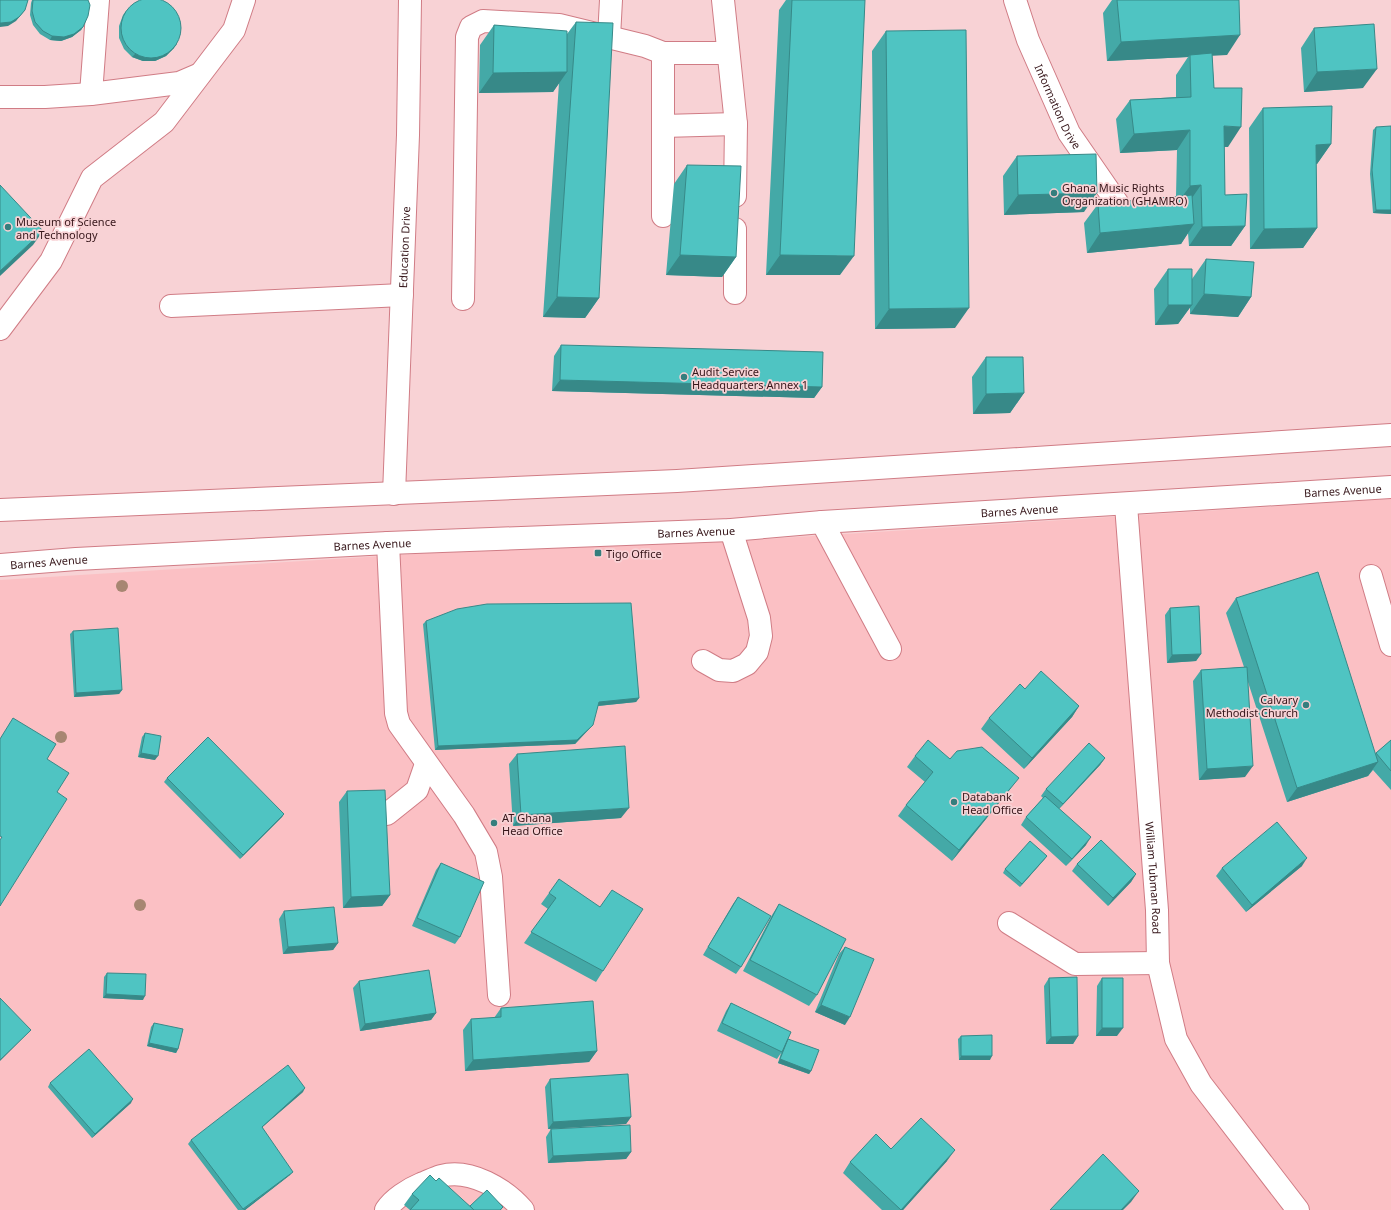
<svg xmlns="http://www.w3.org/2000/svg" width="1391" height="1210" font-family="'Noto Sans',sans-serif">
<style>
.built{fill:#fbc0c4}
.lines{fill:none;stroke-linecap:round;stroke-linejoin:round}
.minor-casing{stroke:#d07c85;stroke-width:24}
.major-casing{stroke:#d07c85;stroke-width:24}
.minor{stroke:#fff;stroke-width:22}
.major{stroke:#fff;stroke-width:22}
.tree{fill:#a78672}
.wall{fill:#44a9a7}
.shaded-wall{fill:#378988}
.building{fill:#4fc4c2;stroke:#378988}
.poi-dot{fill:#357e7d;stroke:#f8d2d5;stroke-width:1.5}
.labels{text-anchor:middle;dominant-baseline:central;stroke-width:3.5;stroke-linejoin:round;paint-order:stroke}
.street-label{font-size:11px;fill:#36161a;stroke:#f8d2d5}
.poi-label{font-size:11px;fill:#36161a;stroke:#f8d2d5;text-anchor:start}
</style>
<rect width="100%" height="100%" fill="#f8d2d5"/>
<path class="built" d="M1391,499V1210H0V580L431,553L721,542Z"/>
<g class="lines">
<defs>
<g id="minor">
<path d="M723,0L736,124L735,196"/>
<path id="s1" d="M1015,0L1028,40L1069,133L1118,204"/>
<path d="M609,37L611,0"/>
<path d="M91,94L98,0"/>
<path d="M0,97H45L91,94L179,83L200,74"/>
<path d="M663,126L736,124"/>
<path d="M663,216V53"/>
<path d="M735,293V229"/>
<path d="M463,299L467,37L471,27L483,21L559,25L645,46L663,53H728"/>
<path d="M171,306L402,295"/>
<path d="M0,329L51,261L92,178L164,122L234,30L244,0"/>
<path id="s2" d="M394,494L408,135L410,0"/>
<path id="s3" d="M1126,505L1157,910L1158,963L1176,1039L1201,1084L1298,1210"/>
<path d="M822,522L890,649"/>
<path d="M388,543L396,713L399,724L464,815L486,852L491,877L499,995"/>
<path d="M1371,576L1391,645"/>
<path d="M703,661L719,670L733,671L747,664L757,652L761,636L759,618L731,530"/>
<path d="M387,814L417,790L426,764"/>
<path d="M1009,923L1075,964L1158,963"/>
<path d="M386,1210C393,1199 409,1189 421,1184C427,1182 434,1178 441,1176C470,1168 505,1189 523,1210"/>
</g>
<g id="major">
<path d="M0,510L677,481L1391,435"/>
<path id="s4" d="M0,565L76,559L388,543L731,530L822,522L1391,487"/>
</g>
</defs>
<use href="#minor" class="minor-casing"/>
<use href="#major" class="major-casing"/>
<use href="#minor" class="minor"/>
<use href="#major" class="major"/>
</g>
<g class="tree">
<circle cx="122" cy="586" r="6"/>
<circle cx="61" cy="737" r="6"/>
<circle cx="140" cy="905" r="6"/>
</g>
<path class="wall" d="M32,0H88L83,27L81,30L72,37L61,41L50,40L40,34L33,25L30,15L31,3Z
M786,0H792L840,275H766L779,10Z
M1112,0H1239L1227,55H1212L1214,88L1228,147H1224L1225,195L1245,226L1231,246H1189L1188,233L1181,244L1087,253L1084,223L1098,204L1176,196L1177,150L1120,153L1116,119L1130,100L1176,97V75L1188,57L1107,61L1103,13Z
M126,11L174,48L166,56L155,61H143L132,57L124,49L119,38V26L123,15Z
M576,22L599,298L585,318L543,317L559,83L553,92L479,93L480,45L494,25L567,34Z
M1314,28L1363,88L1304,92L1301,48Z
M886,31L955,328L875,329L872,51Z
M1263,108L1331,144L1317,164H1316L1317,228L1303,248L1250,249L1249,128Z
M1376,127L1391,214L1373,213L1370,174L1373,130Z
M1017,156L1084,212L1004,215L1003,176Z
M687,165L736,257L722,277L666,275L674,184Z
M1206,259L1251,297L1238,317L1190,314V307L1178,324L1155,325L1154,289L1168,269L1192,286V279Z
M561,345L822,387L814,398L552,391L554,356Z
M986,357L1024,393L1010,413L973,414L972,377Z
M1236,598L1375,754L1391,740V790L1373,770L1368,776L1287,802L1247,679L1245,777L1199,780L1193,681L1201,670L1244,667L1226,613Z
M1170,608L1201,654L1196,661L1167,663L1165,615Z
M426,621L639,698L636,702L598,706L590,728L575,744L435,750L423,624Z
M73,631L122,690L119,694L74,697L70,634Z
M1025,689L1079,706L1072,717L1024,769L981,729L989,718Z
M145,733L155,760L138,757L142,737Z
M517,754L621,818L513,826L509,764Z
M915,756L950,759L1011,788L952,861L898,816L906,805L925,782L907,767Z
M1105,758L1100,765L1059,809L1086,845L1066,866L1021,825L1026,817L1043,798L1041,796L1046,789Z
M167,778L284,814L282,817L240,859L164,782Z
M347,791L390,895L382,906L343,908L339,802Z
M1047,856L1020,887L1003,873L1005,869Z
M441,863L460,937L455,944L412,926L436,870Z
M1077,864L1136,874L1131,882L1108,906L1072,871Z
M1302,866L1246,912L1216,876L1222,868Z
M549,893L600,907L603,971L596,982L524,943L548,909L541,904Z
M738,897L741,967L736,974L703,955L733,904Z
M779,904L817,995L809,1006L743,971L772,915Z
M284,911L338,943L333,950L283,954L279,919Z
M845,947V1025L815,1012L839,954Z
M107,973L143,1000L103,998L104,977Z
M1049,978L1078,1036L1073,1044H1046L1044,986Z
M1102,978L1117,1036H1096L1097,986Z
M359,981L436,1013L431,1020L360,1031L353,988Z
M731,1003L788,1039L811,1071L809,1074L778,1063L781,1053L777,1059L717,1031L726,1011Z
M501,1008L597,1051L589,1062L465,1071L463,1030L471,1019L494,1018Z
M154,1023L178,1049L176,1053L147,1046L151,1027Z
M961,1036L990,1060H959L958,1039Z
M550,1079L631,1117L626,1124L548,1129L545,1087Z
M50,1083L131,1103L92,1138L48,1087Z
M303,1092L262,1127L290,1175L245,1210H238L188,1144L191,1140Z
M551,1129L631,1152L626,1159L548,1163L546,1137Z
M891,1149L947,1161L903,1210H882L843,1173L850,1162Z
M436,1181L470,1206L503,1207L501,1210H410L404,1205L412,1194Z"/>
<path class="shaded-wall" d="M25,10L16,21L8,26L0,27V23Z
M83,27L81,30L72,37L61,41L50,40L52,36Z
M1240,35L1227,55L1190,57V55L1188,57L1107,61L1121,42Z
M177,44L174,48L166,56L155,61H143L132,57L135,54Z
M1377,69L1363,88L1304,92L1317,72Z
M567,72L553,92L479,93L493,73Z
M1224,126L1241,127L1228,147L1210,146Z
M1190,130L1177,150L1120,153L1134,134Z
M1331,144L1317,164L1302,165L1316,145Z
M1201,185L1187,205H1176L1190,186Z
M1097,193L1084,212L1004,215L1018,195Z
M1376,210H1391V214L1373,213Z
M1194,224L1181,244L1087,253L1100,233Z
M1245,226L1231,246H1189L1202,227Z
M1317,228L1303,248L1250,249L1264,229Z
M43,231L33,245L0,276V271Z
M680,255L736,257L722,277L666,275Z
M780,255L854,256L840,275H766Z
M1204,294L1251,297L1238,317L1190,314Z
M557,297L599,298L585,318L543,317Z
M1168,305H1192L1178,324L1155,325Z
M969,308L955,328L875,329L889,309Z
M560,380L822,387L814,398L552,391Z
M1024,393L1010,413L973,414L986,394Z
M1201,654L1196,661L1167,663L1172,655Z
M122,690L119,694L74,697L76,693Z
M639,698L636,702L597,706L599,702Z
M1079,706L1072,717L1024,769L1032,758Z
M593,725L590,728L575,744L435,750L438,746Z
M141,753L158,756L155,760L138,757Z
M1105,758L1100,765L1057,811L1063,804Z
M1378,762L1368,776L1287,802L1297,788Z
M1253,766L1245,777L1199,780L1207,769Z
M1019,778L1011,788L952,861L959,850Z
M629,808L621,818L513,826L521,815Z
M284,814L282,817L240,859L243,855Z
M1091,837L1086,845L1066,866L1072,859Z
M1047,856L1044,860L1020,887L1022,884Z
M1307,858L1302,866L1246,912L1252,905Z
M1136,874L1131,882L1108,906L1113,898Z
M390,895L382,906L343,908L351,897Z
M338,943L333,950L283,954L288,947Z
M106,994L145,996L143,1000L103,998Z
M821,1005L850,1017L845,1025L815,1012Z
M436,1013L431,1020L360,1031L365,1024Z
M1102,1028H1123L1117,1036H1096Z
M31,1030L0,1061V1060Z
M1078,1036L1073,1044H1046L1051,1037Z
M149,1043L178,1049L176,1053L147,1046Z
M597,1051L589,1062L465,1071L473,1060Z
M961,1056H992L990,1060H959Z
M780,1059L811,1071L809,1074L778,1063Z
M305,1088L303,1092L259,1130L262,1127Z
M133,1099L131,1103L92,1138L95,1134Z
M631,1117L626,1124L548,1129L553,1122Z
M955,1150L947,1161L903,1210H901Z
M631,1152L626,1159L548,1163L553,1156Z
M293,1172L290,1175L245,1210H243Z
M1139,1191L1131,1202L1123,1210H1121Z"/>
<path class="building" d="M121 28a30 30 0 1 1 60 0a30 30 0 1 1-60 0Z
M0,0H28L25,10L19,17L11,22L1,23H0Z
M33,0H88L90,5L88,16L83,27L74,34L64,37L52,36L43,31L35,22L32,11Z
M792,0H865L854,256L780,255Z
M1117,0H1239L1240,35L1121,42Z
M576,22L613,23L599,298L557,297Z
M1374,24L1377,69L1317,72L1314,28Z
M494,25L567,31V72L493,73Z
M966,30L969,308L889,309L886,31Z
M1212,53L1214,88H1242L1241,127L1224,126L1225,195L1247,194L1245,226L1202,227L1201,185L1190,186V130L1134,134L1130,100L1191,97L1190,55Z
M1332,106L1331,144L1316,145L1317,228L1264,229L1263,108Z
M1391,126V210H1376L1372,170L1376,127Z
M1096,154L1097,193L1018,195L1017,156Z
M687,165L741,166L736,257L680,255Z
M0,185L43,231L0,271Z
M1192,195L1194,224L1100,233L1098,204Z
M1206,259L1254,262L1251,297L1204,294Z
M1168,269H1192V305H1168Z
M561,345L823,352L822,387L560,380Z
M986,357H1023L1024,393L986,394Z
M1318,572L1378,762L1297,788L1236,598Z
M631,603L639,698L599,702L593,725L577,740L438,746L426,621L457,609L487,604Z
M1199,606L1201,654L1172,655L1170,608Z
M118,628L122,690L76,693L73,631Z
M1247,667L1253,766L1207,769L1201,670Z
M1041,671L1079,706L1032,758L989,718L1020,684L1025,689Z
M13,718L56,744L47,759L69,773L57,792L67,799L0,906V840L2,837L0,836V739Z
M145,733L161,736L158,756L141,753Z
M208,737L284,814L243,855L167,778Z
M928,740L950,759L957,751L982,747L1019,778L959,850L906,805L933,772L915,756Z
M1391,740V771L1376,753Z
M1089,743L1105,758L1063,804L1046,789Z
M625,746L629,808L521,815L517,754Z
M385,790L390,895L351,897L347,791Z
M1045,796L1091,837L1072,859L1026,817Z
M1277,822L1307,858L1252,905L1222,868Z
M1101,840L1136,874L1113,898L1077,864Z
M1030,841L1047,856L1022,884L1005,869Z
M441,863L484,882L460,937L417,918Z
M559,879L600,907L612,890L643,909L603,971L531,932L556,898L549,893Z
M738,897L771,916L741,967L708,947Z
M779,904L846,939L817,995L750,960Z
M334,907L338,943L288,947L284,911Z
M845,947L874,959L850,1017L821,1005Z
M429,970L436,1013L365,1024L359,981Z
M107,973L146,974L145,996L106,994Z
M1077,977L1078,1036L1051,1037L1049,978Z
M1102,978H1123V1028H1102Z
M0,998L31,1030L0,1060Z
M593,1001L597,1051L473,1060L471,1019L501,1017V1008Z
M731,1003L791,1032L782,1052L722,1023Z
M154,1023L183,1029L178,1049L149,1043Z
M992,1035V1056H961V1036Z
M788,1039L819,1050L811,1071L780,1059Z
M89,1049L133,1099L95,1134L50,1083Z
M288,1065L305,1088L262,1127L293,1172L243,1209L191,1140Z
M628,1074L631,1117L553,1122L550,1079Z
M921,1118L955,1150L901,1210L850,1162L876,1134L891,1149Z
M630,1125L631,1152L553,1156L551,1129Z
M1103,1154L1139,1191L1121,1210H1050Z
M430,1175L436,1181L439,1178L474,1210H410L419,1200L412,1194Z
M487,1190L503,1207L500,1210H474L470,1206Z"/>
<g class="poi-dot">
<circle cx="1054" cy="193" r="4"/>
<circle cx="8" cy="227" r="4"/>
<circle cx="684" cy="377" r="4"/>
<rect x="594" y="549" width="8" height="8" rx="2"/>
<circle cx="1306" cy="705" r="4"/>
<circle cx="954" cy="802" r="4"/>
<circle cx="494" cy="823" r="4"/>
</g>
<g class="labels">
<g class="street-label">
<text stroke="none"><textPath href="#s1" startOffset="115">Information Drive</textPath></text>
<text stroke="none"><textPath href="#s2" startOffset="247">Education Drive</textPath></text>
<text stroke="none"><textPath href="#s4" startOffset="1345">Barnes Avenue</textPath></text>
<text stroke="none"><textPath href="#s4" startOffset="1021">Barnes Avenue</textPath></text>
<text stroke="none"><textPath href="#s4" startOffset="697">Barnes Avenue</textPath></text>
<text stroke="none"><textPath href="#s4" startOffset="373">Barnes Avenue</textPath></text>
<text stroke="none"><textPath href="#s4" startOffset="49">Barnes Avenue</textPath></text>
<text stroke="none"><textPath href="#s3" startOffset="374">William Tubman Road</textPath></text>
</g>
<g class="poi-label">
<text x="1062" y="187">Ghana Music Rights<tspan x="1062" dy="13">Organization (GHAMRO)</tspan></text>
<text x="16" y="221">Museum of Science<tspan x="16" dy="13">and Technology</tspan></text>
<text x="692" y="371">Audit Service<tspan x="692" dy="13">Headquarters Annex 1</tspan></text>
<text x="606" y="553">Tigo Office</text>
<text x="1298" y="699" text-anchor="end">Calvary<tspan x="1298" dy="13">Methodist Church</tspan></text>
<text x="962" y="796">Databank<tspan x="962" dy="13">Head Office</tspan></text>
<text x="502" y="817">AT Ghana<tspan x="502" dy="13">Head Office</tspan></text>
</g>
</g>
</svg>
